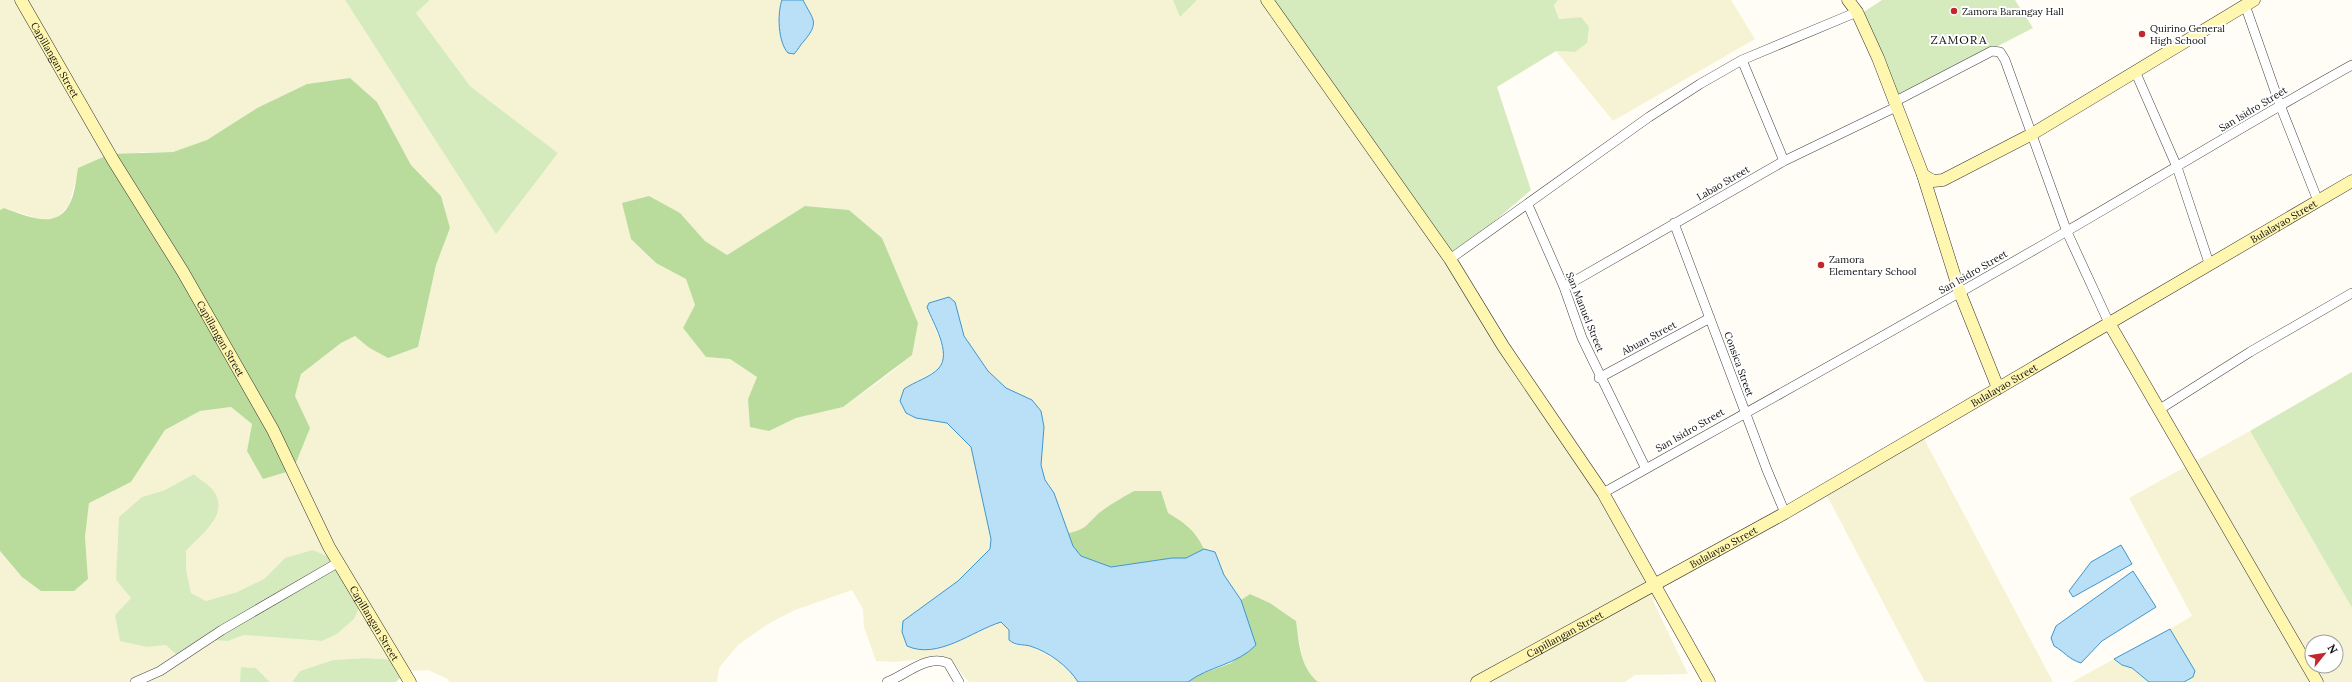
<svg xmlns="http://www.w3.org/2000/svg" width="2352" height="682" font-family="Lora,serif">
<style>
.farmland{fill:#f6f3d4;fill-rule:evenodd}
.green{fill:#d5ebbd}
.forest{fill:#b9dc9c}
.water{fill:#b9e0f7;stroke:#3f96cf}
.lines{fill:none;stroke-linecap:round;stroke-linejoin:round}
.street-casing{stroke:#444;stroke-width:10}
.secondary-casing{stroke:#333;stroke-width:13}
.street{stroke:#fff;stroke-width:9}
.secondary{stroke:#fff6b0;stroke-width:12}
.poi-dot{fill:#c4262e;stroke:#fff;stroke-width:1.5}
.labels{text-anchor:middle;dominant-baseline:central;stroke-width:4;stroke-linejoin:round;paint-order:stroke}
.poi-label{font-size:10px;fill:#111;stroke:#fff;text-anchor:start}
.street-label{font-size:10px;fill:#111;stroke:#fff}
.quarter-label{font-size:12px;letter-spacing:1px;fill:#111;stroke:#fff}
</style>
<rect width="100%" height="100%" fill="#fffdf5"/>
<path class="farmland" d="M0,0H345L496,233L558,153L470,86L416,13L430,0H782L781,40L799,48L815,26L803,0H1173L1180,15L1196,0H1269L1603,493L1654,586V603L1688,674L1635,675L1625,682H1318L1309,674L1303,660L1295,620L1270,603L1250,594L1241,600L1224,575L1215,552L1204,549L1198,537L1187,525L1168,514L1161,491L1099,514L1091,524L1078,531L1068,533L1054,493L1045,480L1041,465L1044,427L1020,394L1006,388L988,371L964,336L955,302L927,307L940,341L944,353L943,361L938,369L911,385L916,418L947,423L971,447L991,538L990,549L958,581L903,621L928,650L939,648L1001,622L1009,630V640L1015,645L1030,646L1060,662L1073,674L1078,682H969L948,657L892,662L876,661L864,627L863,609L852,590L795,610L768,624L738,645L719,668L717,682H449L448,679L428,670L410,671L397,660L366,658L333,660L300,671L292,682H270L256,668L242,667L240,682H0V551L22,577L88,579L85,537L89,502L131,482L165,430L200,411L231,407L252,424L247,451L310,428L295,396L301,374L341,343L355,336L368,347H418L436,265L450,228L441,196L411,165L377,102L350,78L307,84L257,108L208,140L173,152H141L79,168L69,205L57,218L42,220L5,208L0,210ZM805,206L849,210L882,238L918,323L899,366L874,385L843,407L796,418L769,431L748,399L757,377L730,359L706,357L683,328L695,305L686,279L680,213L705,241L727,255ZM194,474L214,522L186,551V569L191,593L206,601L237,592L264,579L285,558L362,601L354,619L337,634L322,641L244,635L228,641L207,640L147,647L115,615L131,598L116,580L118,558L142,497L165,490Z
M1558,0H1731L1755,39L1613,121L1556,51L1575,52L1581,17L1559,19L1554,4Z
M2250,431L2352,608V682H2184L2193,677L2195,671L2170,629L2192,616L2129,498ZM2312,642H2336V666H2312Z
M1921,433L2053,682H1925L1824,490Z
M2114,659L2122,665L2132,668L2149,682H2072Z"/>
<path class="green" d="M345,0H430L416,13L470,86L558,153L496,234Z
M1173,0H1197L1180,17Z
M1267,0H1558L1554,5L1559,19L1581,17L1589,27L1587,43L1575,52L1556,51L1497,87L1531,190L1450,259Z
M1882,0H2015L2033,28L1895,99L1856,17Z
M2352,372V608L2250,431Z
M194,474C199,479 208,484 213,490C231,515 200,535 186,551V569L191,593L206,601L237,592L264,579L285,558L313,550L339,562L362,601L354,619L337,634L322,641L244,635L228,641L207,640L180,658L166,645L147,647L120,641L115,615L131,598L116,580L119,517L142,497L165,490Z
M366,658L397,660L405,674L396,682H292L300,671L333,660Z
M241,667L256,668L270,682H240Z"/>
<path class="forest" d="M350,78L377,102L411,165L441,196L450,228L436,265L418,347L388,358L368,347L355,336L341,343L301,374L295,396L310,428L293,470L263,479L247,451L252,424L231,407L200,411L165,430L131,482L89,503L85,537L88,579L74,591H41L22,577L0,551V210L4,208C25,215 55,231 69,205C75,195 76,179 78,168L110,154L173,152L207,140L257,108L307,84Z
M649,196L680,213L705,241L727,255L805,206L849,210L882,238L918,323L912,355L843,407L796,418L769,431L750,427L748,399L757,377L730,359L706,357L683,328L695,305L686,279L656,263L631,239L622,203Z
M1134,491H1161L1168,513C1185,523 1196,531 1204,549L1186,558H1172L1110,567L1081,556L1073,546L1068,533C1086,530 1087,524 1099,513C1109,505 1122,498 1134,491Z
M1250,594L1270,603L1296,621C1299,643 1300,667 1318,682H1188L1196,676L1231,663L1256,645L1241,600Z"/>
<path class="water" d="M782,0H803C813,20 820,22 804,41C800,45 798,50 794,54L788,53C778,42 777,14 782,0Z
M949,297L955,302L964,336L988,371L1006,388L1032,400L1041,411L1044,427L1041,465L1045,480L1054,493L1073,546L1081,556L1111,567L1172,558H1186L1204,549L1215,552L1224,575L1241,600L1256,645C1237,665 1209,666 1188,682H1078C1068,666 1049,652 1030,646C1022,644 1016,646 1009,640V630L1001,622C972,631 938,660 907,646L902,632L903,621L958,581L990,549L991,539L971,447L947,423L916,418L906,413L900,401L904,389C914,382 931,377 939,368C952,353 933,323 927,307L929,303Z
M2121,545L2132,564L2073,597L2069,591L2091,562Z
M2133,571L2156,607L2102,641L2081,663C2068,659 2065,652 2054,646L2051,638L2056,626Z
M2170,629L2195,671L2193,677L2184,682H2149L2132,668L2122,665L2114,659Z"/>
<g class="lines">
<defs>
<path id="street" d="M2245,5L2280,105L2318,201
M1742,60L1784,161
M2135,71L2177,167L2209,263
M1894,102L1992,51L2000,52L2005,60L2067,232L2109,323
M1528,205L1564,287L1582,338L1646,469
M1674,223L1767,470L1785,513
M1450,259L1649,117L1700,84L1742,60L1857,12
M1564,287L1784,161L1896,107
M1599,378L1710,318
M2160,409L2250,352L2352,293
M1603,493C1758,406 1913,320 2067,231C2162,176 2256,118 2352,65
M135,682L160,671L222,630L339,562
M887,682C906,675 926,654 948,663L959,682"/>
<g id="secondary">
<path id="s1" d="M21,0L113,160L183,272L273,430L329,547L410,682"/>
<path d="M1267,0L1450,259L1503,346L1603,493L1709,682"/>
<path d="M1848,0L1857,12L1878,58L1923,175L1960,293L1998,388"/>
<path d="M1923,175L1933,181L1943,180L2032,134L2254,0"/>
<path d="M2109,323L2317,682"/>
<path id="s2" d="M1477,682L1785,513L2352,181"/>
</g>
</defs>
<use href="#street" class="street-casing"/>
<use href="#secondary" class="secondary-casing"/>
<use href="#street" class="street"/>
<use href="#secondary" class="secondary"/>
</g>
<g class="poi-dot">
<circle cx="1954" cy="11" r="4"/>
<circle cx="2142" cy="34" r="4"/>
<circle cx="1821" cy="265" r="4"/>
</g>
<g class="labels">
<g class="poi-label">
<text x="1962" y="11">Zamora Barangay Hall</text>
<text x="2150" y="28">Quirino General<tspan x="2150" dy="12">High School</tspan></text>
<text x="1829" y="259">Zamora<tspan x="1829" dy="12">Elementary School</tspan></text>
</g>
<g class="street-label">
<text stroke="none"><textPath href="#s1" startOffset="69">Capillangan Street</textPath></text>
<text transform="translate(2253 109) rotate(-31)">San Isidro Street</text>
<text transform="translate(1723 183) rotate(-30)">Labao Street</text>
<text stroke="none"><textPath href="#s2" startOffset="929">Bulalayao Street</textPath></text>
<text transform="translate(1973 272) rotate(-30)">San Isidro Street</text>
<text transform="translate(1585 312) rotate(68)">San Manuel Street</text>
<text stroke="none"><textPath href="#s1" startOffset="393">Capillangan Street</textPath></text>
<text transform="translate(1649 338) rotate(-28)">Abuan Street</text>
<text transform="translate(1739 364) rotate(70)">Consica Street</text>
<text stroke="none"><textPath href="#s2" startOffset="605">Bulalayao Street</textPath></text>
<text transform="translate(1690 430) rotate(-30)">San Isidro Street</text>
<text stroke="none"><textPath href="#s2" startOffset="281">Bulalayao Street</textPath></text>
<text stroke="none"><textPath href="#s1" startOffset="717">Capillangan Street</textPath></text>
<text stroke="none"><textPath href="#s2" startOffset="100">Capillangan Street</textPath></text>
</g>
<g class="quarter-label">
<text x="1959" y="39">ZAMORA</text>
</g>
</g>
<g transform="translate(2324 654) rotate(60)"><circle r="19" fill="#ffffff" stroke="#a0a0a0"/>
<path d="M0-3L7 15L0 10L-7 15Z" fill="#c4262e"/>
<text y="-6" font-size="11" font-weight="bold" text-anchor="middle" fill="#111111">N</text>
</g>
</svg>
